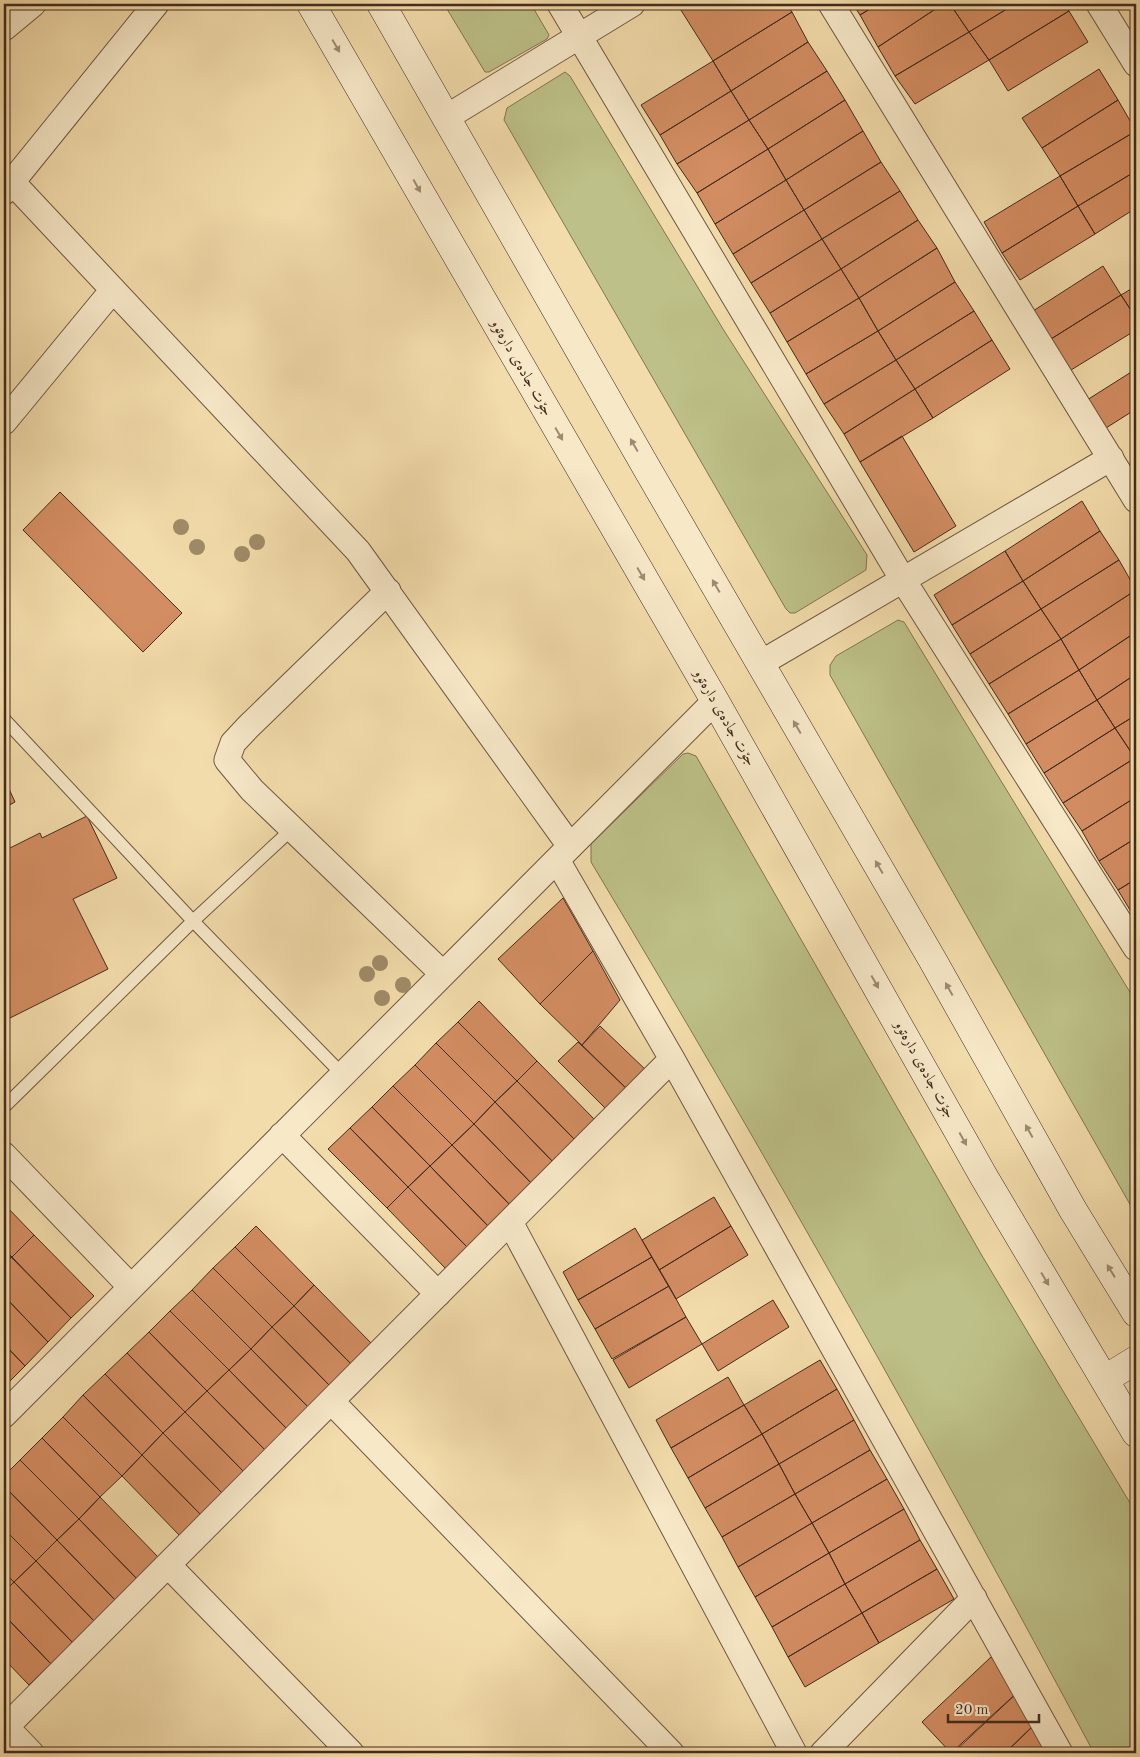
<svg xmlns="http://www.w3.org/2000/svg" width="1140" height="1757" font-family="'Old Standard TT',Amiri,serif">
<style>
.green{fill:#bdc088;stroke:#807652}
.building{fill:#d38d62;stroke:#442b1d}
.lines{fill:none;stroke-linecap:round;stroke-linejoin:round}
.service-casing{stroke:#705740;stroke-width:14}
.minor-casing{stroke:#705740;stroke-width:27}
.secondary-casing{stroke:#442b1d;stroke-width:29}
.service{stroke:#f7e8c8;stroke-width:12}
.minor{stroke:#f7e8c8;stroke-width:25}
.secondary{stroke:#f7e8c8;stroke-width:28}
.tree{fill:#a08b68}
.oneway{fill:#9e8a72}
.labels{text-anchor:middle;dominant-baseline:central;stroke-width:4;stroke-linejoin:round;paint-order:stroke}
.street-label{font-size:15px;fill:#442b1d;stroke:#f7e8c8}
</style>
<rect width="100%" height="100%" fill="#f3dcab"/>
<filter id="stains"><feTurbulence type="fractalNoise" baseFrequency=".004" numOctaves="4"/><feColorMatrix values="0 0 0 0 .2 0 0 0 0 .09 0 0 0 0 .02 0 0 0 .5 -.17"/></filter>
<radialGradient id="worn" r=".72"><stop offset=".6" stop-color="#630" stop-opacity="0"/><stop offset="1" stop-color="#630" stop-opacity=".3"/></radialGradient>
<path class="green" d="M444,4H531L549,35L547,39L489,72H485Z
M565,72L570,76L723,329L867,555L866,570L795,613H790L786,609L504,120L507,108Z
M898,620L904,622L1136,1002V1215L830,675V665L836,656Z
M688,753L696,756L981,1254L1136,1513V1753H1094C933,1452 767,1155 591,862V844L683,754Z"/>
<path class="building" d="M684,4H787L792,12L713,61L679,7Z
M853,4H878L860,15Z
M878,4H943L878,47L860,15Z
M943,4H950L969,32L895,76L878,47Z
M950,4H1015L969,32Z
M1015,4H1065L1069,11L989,60L969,32Z
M1069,11L1088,42L1008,91L989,60Z
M792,12L808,42L731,91L713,61Z
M969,32L989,60L915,104L895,76Z
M808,42L827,71L749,120L731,91Z
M713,61L731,91L660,135L641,105Z
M1099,69L1118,100L1042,148L1022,118Z
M827,71L845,100L768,149L749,120Z
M731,91L749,120L677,164L660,135Z
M845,100L863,131L786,180L768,149Z
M1118,100L1136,131L1060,176L1042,148Z
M749,120L768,149L697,193L677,164Z
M863,131L881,162L804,210L786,180Z
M1136,131V171L1078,206L1060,176Z
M768,149L786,180L715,224L697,193Z
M881,162L900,191L822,239L804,210Z
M1136,171V208L1095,234L1078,206Z
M1060,176L1078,206L1002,253L984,222Z
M786,180L804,210L733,254L715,224Z
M900,191L918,220L841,269L822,239Z
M1078,206L1095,234L1020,280L1002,253Z
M804,210L822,239L751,283L733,254Z
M918,220L937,248L859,298L841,269Z
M822,239L841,269L770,313L751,283Z
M937,248L955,282L878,331L859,298Z
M1103,266L1121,295L1051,339L1033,311Z
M841,269L859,298L787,342L770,313Z
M955,282L974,311L896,360L878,331Z
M1136,286V318L1121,295Z
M1121,295L1136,318V330L1071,370L1051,339Z
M859,298L878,331L806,374L787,342Z
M974,311L992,340L915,389L896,360Z
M878,331L896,360L824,404L806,374Z
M992,340L1010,369L933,418L915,389Z
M896,360L915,389L844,434L824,404Z
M1136,369V409L1106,428L1087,400Z
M915,389L933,418L860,462L844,434Z
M902,436L956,526L914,552L860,462Z
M60,492L182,613L143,652L23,530Z
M1082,501L1100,531L1023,581L1005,551Z
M1100,531L1119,560L1041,609L1023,581Z
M1005,551L1023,581L952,625L934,595Z
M1119,560L1136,590L1061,639L1041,609Z
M1023,581L1041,609L970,654L952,625Z
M1136,590V632L1079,670L1061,639Z
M1041,609L1061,639L989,684L970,654Z
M1136,632V674L1097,700L1079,670Z
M1061,639L1079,670L1008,714L989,684Z
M1079,670L1097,700L1026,744L1008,714Z
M1136,674V715L1115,728L1097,700Z
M1097,700L1115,728L1044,773L1026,744Z
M1136,715V757L1135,758L1115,728Z
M1115,728L1135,758L1063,803L1044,773Z
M1135,758L1136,797L1082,831L1063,803Z
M4,778L15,802L4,808Z
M1136,797V838L1099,861L1082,831Z
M87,816L117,878L73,899L108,969L4,1021V851L40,833L42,838Z
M1136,838V879L1118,890L1099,861Z
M1136,879V920L1118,890Z
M563,898L593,951L540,1004L498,959Z
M593,951L620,1000L582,1045L540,1004Z
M479,1001L537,1061L517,1081L458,1022Z
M458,1022L517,1081L495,1102L436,1043Z
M600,1026L649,1073L630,1092L582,1045Z
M578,1042L630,1092L610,1113L558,1061Z
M436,1043L495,1102L474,1124L415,1065Z
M537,1061L596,1121L576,1141L517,1081Z
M415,1065L474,1124L452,1145L393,1086Z
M517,1081L576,1141L554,1163L495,1102Z
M393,1086L452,1145L430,1166L372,1107Z
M495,1102L554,1163L533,1185L474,1124Z
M372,1107L430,1166L408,1187L350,1128Z
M474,1124L533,1185L511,1206L452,1145Z
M350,1128L408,1187L387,1208L328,1149Z
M452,1145L511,1206L489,1227L430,1166Z
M430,1166L489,1227L468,1248L408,1187Z
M408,1187L468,1248L446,1269L387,1208Z
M714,1197L731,1226L659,1270L642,1240Z
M4,1204L34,1235L12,1257L4,1249Z
M256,1226L314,1285L294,1306L235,1247Z
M731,1226L748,1255L676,1299L659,1270Z
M635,1228L652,1257L578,1300L563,1272Z
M34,1235L94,1296L71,1318L12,1257Z
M235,1247L294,1306L272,1327L213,1268Z
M4,1250L11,1257L4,1266Z
M11,1257L71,1318L48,1342L4,1296V1266Z
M652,1257L669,1286L595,1329L578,1300Z
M213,1268L272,1327L251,1349L192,1290Z
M314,1285L374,1346L353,1366L294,1306Z
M669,1286L686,1317L612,1359L595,1329Z
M192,1290L251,1349L229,1370L170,1311Z
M4,1296L48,1342L25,1366L4,1344Z
M773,1300L789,1327L718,1371L702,1344Z
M294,1306L353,1366L331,1387L272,1327Z
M170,1311L229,1370L207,1391L149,1332Z
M686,1317L702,1344L629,1388L613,1360Z
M272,1327L331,1387L310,1409L251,1349Z
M149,1332L207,1391L185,1412L127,1353Z
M4,1344L25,1366L4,1387Z
M251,1349L310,1409L288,1430L229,1370Z
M127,1353L185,1412L163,1433L105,1374Z
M820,1360L837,1389L762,1434L744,1405Z
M229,1370L288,1430L267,1452L207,1391Z
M105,1374L163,1433L142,1455L83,1395Z
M728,1377L744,1405L671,1448L656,1420Z
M837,1389L854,1420L779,1464L762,1434Z
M207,1391L267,1452L245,1473L185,1412Z
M83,1395L142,1455L122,1476L63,1417Z
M744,1405L762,1434L688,1478L671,1448Z
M185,1412L245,1473L223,1494L163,1433Z
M63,1417L122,1476L100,1497L42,1438Z
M854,1420L870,1450L795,1494L779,1464Z
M163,1433L223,1494L201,1515L142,1455Z
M762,1434L779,1464L705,1508L688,1478Z
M42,1438L100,1497L79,1519L20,1460Z
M870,1450L887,1479L812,1523L795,1494Z
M142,1455L201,1515L181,1537L122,1476Z
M20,1460L79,1519L57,1540L4,1486V1476Z
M779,1464L795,1494L722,1537L705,1508Z
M887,1479L904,1509L829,1553L812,1523Z
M4,1486L57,1540L36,1561L4,1529Z
M795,1494L812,1523L738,1567L722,1537Z
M100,1497L159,1558L138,1580L79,1519Z
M904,1509L920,1540L845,1584L829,1553Z
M79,1519L138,1580L116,1601L57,1540Z
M812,1523L829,1553L755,1597L738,1567Z
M4,1529L36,1561L14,1582L4,1572Z
M57,1540L116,1601L95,1622L36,1561Z
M920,1540L937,1569L862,1613L845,1584Z
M829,1553L845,1584L772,1627L755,1597Z
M36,1561L95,1622L73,1643L14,1582Z
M937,1569L954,1599L879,1643L862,1613Z
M4,1572L14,1582L4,1592Z
M14,1582L73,1643L51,1664L4,1615V1592Z
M845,1584L862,1613L788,1657L772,1627Z
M862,1613L879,1643L805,1687L788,1657Z
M4,1615L51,1664L29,1685L4,1659Z
M991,1657L1021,1689L951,1753L922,1722Z
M1018,1692L1033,1726L1005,1753H953Z
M1033,1726L1046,1753H1005Z"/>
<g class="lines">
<defs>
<path id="service" d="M4,719L193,921L343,1075
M4,1107L193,921L292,829"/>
<path id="minor" d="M560,4L903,580L1136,948
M831,4L1136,500
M1099,4L1136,64
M4,28L33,4
M447,117L632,4
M12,182L358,551L570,846
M4,192L156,4
M4,422L112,291
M388,591L248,727L233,743L227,760L252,790L443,974
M761,663L1111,458
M557,860L672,1059L1060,1753
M282,1135L438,1294
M4,1155L131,1287
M510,1222L794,1753
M331,1401L671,1753
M4,1415L715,701
M168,1565L351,1753
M4,1725L31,1753
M6,1727L672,1059
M823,1753L974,1598"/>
<path id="secondary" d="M311,4L715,701L984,1177L1136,1433
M381,4L649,472L932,959L1073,1210L1136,1313
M1105,1379L1136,1360"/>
</defs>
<use href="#service" class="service-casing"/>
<use href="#minor" class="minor-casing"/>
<use href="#secondary" class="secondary-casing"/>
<use href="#service" class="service"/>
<use href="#minor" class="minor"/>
<use href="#secondary" class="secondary"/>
</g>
<g class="tree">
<circle cx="181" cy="527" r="8"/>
<circle cx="257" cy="542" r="8"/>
<circle cx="197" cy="547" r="8"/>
<circle cx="242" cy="554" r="8"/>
<circle cx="380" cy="963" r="8"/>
<circle cx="367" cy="974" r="8"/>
<circle cx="403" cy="985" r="8"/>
<circle cx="382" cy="998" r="8"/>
</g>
<defs><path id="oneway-solid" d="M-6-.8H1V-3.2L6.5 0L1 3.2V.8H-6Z" transform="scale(1.25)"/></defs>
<g class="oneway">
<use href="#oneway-solid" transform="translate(336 46) rotate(60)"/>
<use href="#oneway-solid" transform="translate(417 186) rotate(61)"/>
<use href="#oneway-solid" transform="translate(559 434) rotate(60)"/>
<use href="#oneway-solid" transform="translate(634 445) rotate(-120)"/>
<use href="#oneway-solid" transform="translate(641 574) rotate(60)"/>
<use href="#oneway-solid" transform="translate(716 586) rotate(-120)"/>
<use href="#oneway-solid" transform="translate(797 727) rotate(-120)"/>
<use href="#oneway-solid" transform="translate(879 867) rotate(-120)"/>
<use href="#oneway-solid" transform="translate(875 982) rotate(61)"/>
<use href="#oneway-solid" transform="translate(949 989) rotate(-119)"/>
<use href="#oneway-solid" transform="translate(1029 1131) rotate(-119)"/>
<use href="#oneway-solid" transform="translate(963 1139) rotate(61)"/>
<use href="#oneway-solid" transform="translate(1111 1271) rotate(-122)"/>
<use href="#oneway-solid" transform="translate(1045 1279) rotate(59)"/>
</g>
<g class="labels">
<g class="street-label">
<text transform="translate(521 368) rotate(60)">جۆت جادەی دارەتوو</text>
<text transform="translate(724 718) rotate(60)">جۆت جادەی دارەتوو</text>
<text transform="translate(924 1070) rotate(61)">جۆت جادەی دارەتوو</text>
</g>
</g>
<rect width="1140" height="1757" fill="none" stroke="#f3dcab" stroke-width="20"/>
<rect x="5" y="5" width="1130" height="1747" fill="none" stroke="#442b1d" stroke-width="2.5"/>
<rect x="10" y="10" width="1120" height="1737" fill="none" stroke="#442b1d"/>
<path d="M948 1714v8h91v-8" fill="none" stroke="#442b1d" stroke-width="2.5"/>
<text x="955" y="1714" font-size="15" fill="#442b1d" stroke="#f7e8c8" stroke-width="4" paint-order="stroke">20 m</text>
<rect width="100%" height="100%" filter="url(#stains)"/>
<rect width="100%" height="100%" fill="url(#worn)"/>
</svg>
